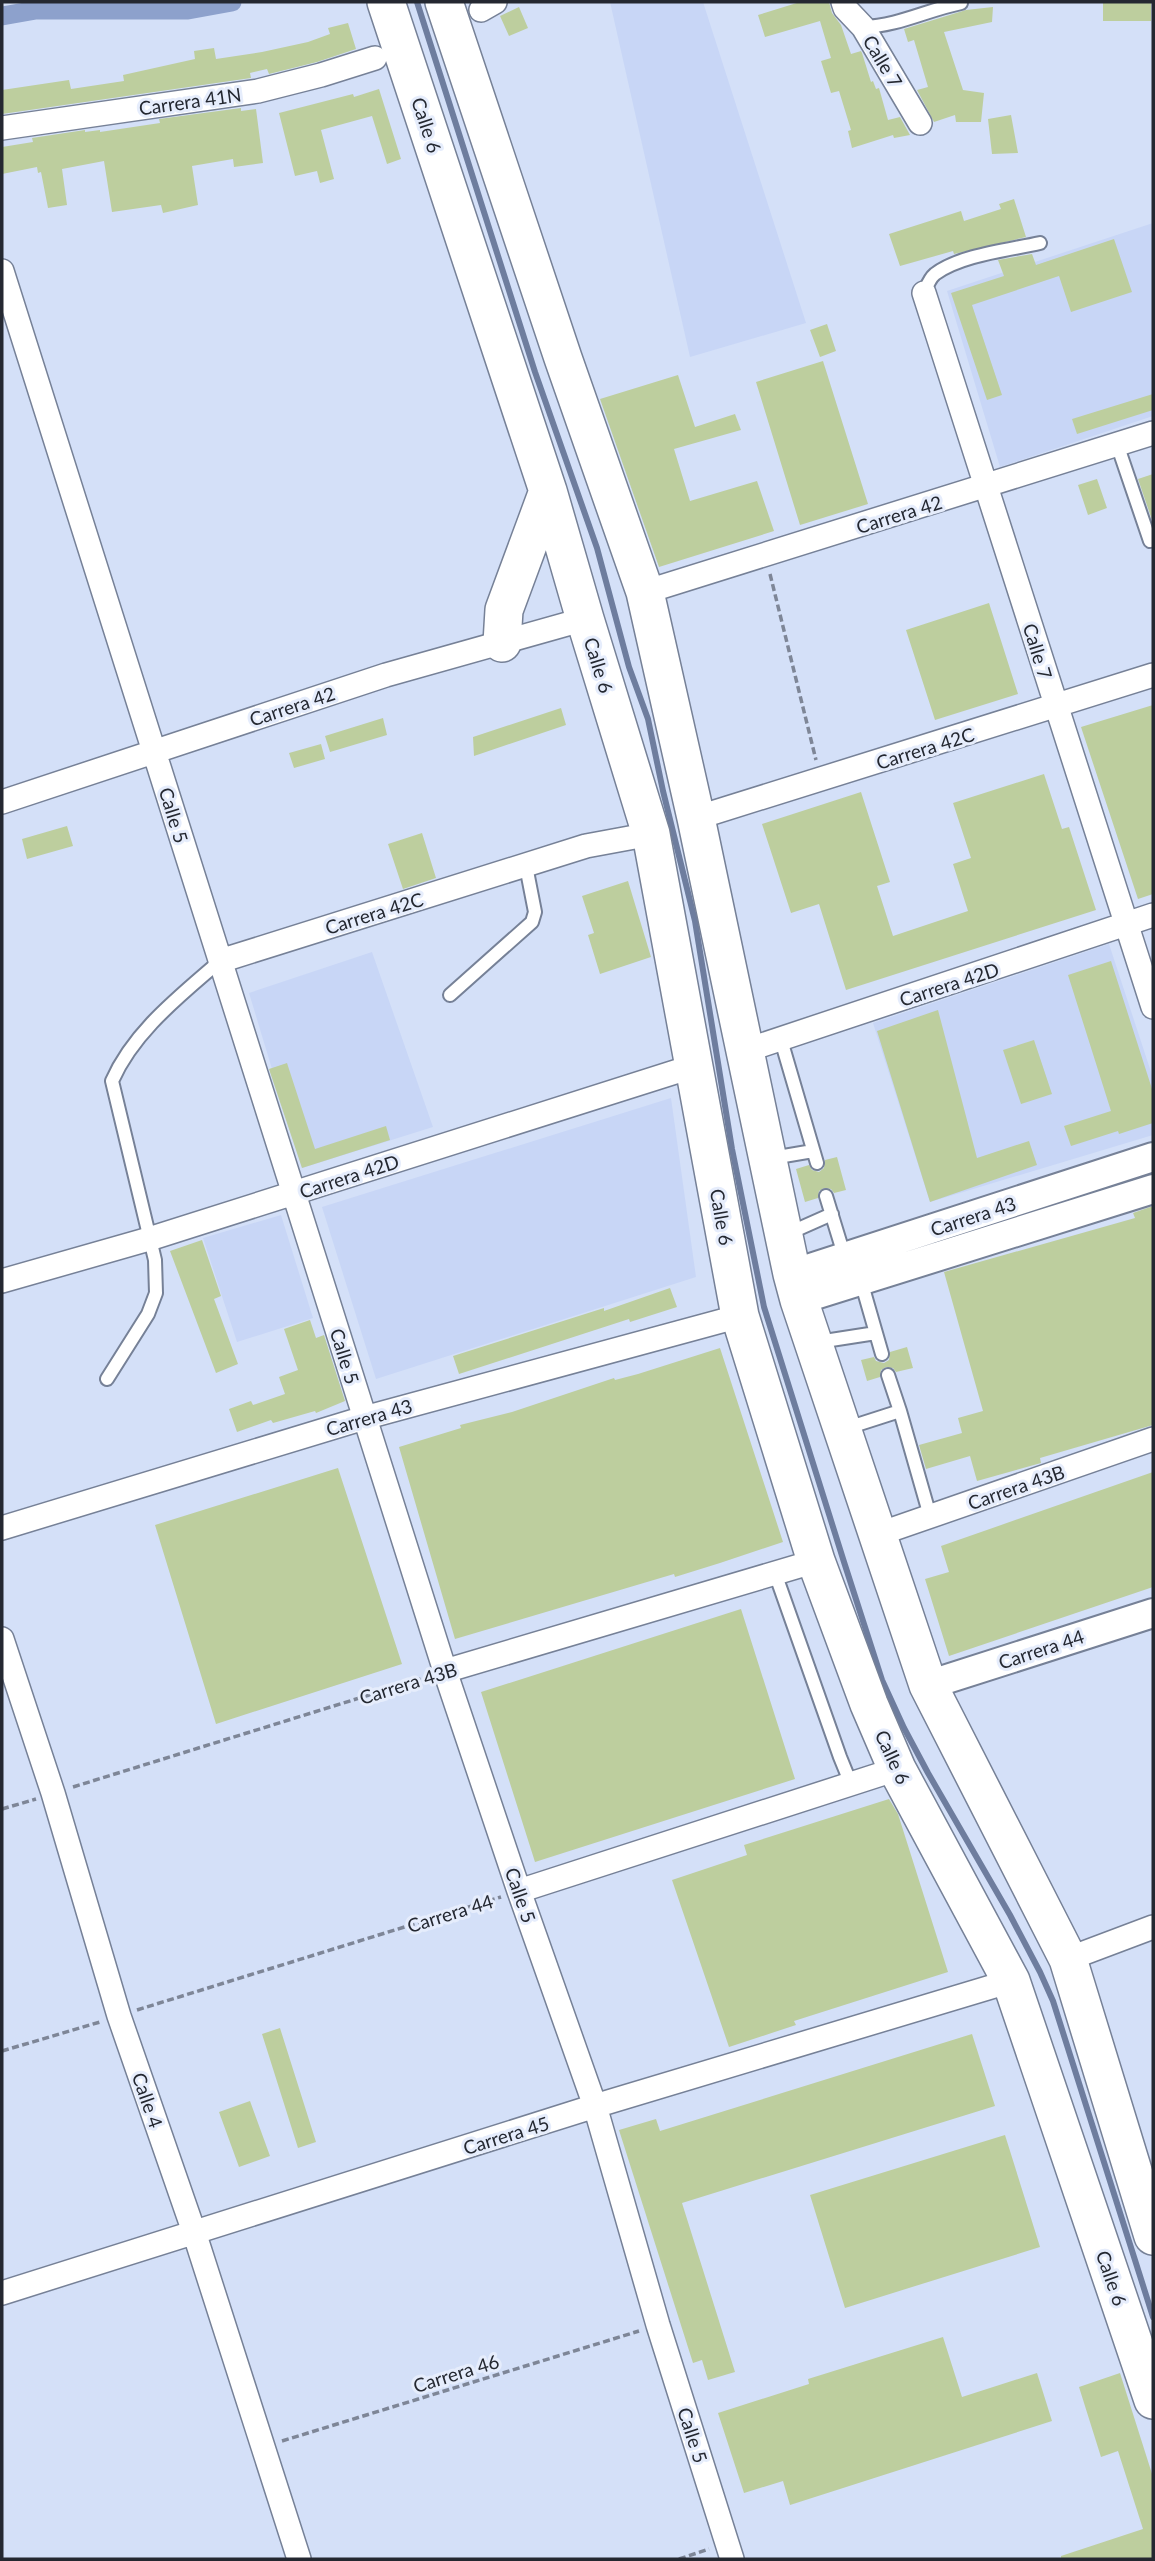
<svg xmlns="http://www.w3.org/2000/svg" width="1155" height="2561" font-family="Lato,sans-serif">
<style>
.built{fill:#c8d6f6}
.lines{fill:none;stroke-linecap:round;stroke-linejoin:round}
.stream{stroke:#6e7d9e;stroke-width:6}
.canal{stroke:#8da1cc;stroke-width:19}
.building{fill:#bdce9e}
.service-casing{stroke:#768197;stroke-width:16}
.minor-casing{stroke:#768197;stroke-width:26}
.tertiary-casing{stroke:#768197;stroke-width:32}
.primary-casing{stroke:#768197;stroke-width:40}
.path{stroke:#7e8697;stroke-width:3.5;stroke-dasharray:7 3.5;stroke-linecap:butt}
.service{stroke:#fff;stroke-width:12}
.minor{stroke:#fff;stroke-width:23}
.tertiary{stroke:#fff;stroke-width:28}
.primary{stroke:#fff;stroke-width:37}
.labels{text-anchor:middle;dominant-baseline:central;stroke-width:6;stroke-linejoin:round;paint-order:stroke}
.street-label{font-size:19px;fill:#242831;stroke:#e6edfc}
</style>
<rect width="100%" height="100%" fill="#d4e0f8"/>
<path class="built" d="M610,2H703L806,323L690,357Z
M1153,223V416L1000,467L947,291Z
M1109,944L1153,1078V1135L930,1202L873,1023Z
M372,952L433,1127L302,1168L249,993Z
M671,1098L696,1277L376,1379L322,1207Z
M281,1215L313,1318L237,1342L203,1238Z"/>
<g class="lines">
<path class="stream" d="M417,2L535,372L597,548L629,667L648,719L663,791L695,921L732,1149L764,1307L844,1562L882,1680L904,1728L928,1773L1010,1915L1040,1972L1053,2001L1153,2317"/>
<path class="canal" d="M2,16L36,10H188L232,2"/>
</g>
<path class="building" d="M800,2H829L832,13L841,25L851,54L861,51L862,53L871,82L873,81L876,89L879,88L888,120L900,117L910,135L894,138L893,135L852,148L848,131L851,130L839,91L831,93L821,61L831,58L820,21L765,37L758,15Z
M1151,2V21H1103V3Z
M519,7L528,28L509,36L500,16Z
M993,7L992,22L944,32L963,90L984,93L981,122H956L955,115L934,122L917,90L928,87L914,40L908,42L904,29L966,10Z
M348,23L356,49L317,62L269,74L267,69L250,73L251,78L2,114V90L69,80L71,89L124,81L123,75L195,59L194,51L214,48L216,59L262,52L308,42L330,34L328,28Z
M379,89L401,159L387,164L372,116L321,130L334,179L320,183L317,171L295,176L279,113L353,94L354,97Z
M241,108V111L256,109L263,163L234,167L233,159L192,166L198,205L163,213L161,205L112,212L104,161L62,169L67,205L48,208L41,172L38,173L37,167L2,174V147L33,142L32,138L85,130V132L100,130V132L160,123L159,119Z
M1011,115L1018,153L992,154L988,119Z
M1014,199L1026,237L954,254L953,251L900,266L889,234L961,211L964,221L1001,209L999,204Z
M1114,239L1132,292L1071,312L1059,276L972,305L1002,395L987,400L951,293L1004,276L998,260L1032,254L1036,265Z
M827,324L836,351L820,357L810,330Z
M823,361L868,504L800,525L756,382Z
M678,375L695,427L735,414L741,430L674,449L690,501L757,481L774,531L659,567L600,399Z
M1153,394V410L1077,434L1072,419Z
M1153,474V523L1138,479Z
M1097,479L1107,508L1088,515L1078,485Z
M989,603L1018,694L935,720L906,630Z
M1153,705V894L1138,899L1081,727Z
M561,708L566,725L474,756L473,737Z
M383,718L387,735L330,752L325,736Z
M321,744L325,759L294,768L289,753Z
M1044,774L1062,829L1069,827L1096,910L846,990L819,904L791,913L762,824L861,792L890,882L877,886L893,936L968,911L953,864L971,858L953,803Z
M67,826L73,846L27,859L22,839Z
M422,833L436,878L403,889L388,844Z
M628,881L651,957L600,974L588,935L594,933L582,896Z
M1111,961L1153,1092V1123L1119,1134L1118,1131L1071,1146L1064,1126L1111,1111L1068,975Z
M938,1010L977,1158L1029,1141L1037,1165L930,1202L877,1031Z
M1034,1040L1052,1094L1021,1104L1003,1050Z
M287,1063L315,1149L386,1126L390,1140L302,1168L269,1069Z
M837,1157L846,1190L834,1193L831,1189L824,1188L819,1191L818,1198L805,1202L796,1169L809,1165L812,1170L819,1172L824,1168L825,1160Z
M1153,1206V1425L1040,1458L1041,1463L977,1481L970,1456L926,1469L919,1445L962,1433L958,1418L983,1411L944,1272L1135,1218L1133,1213Z
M202,1240L221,1296L214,1299L238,1364L216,1373L170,1251Z
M670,1288L677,1307L630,1322L629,1319L459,1374L453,1356L604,1308V1311Z
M310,1320L316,1338L324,1335L345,1401L316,1413L315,1411L273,1423L271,1420L237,1432L229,1409L251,1401L253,1405L285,1394L279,1377L298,1370L284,1329Z
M907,1347L913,1368L896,1372L893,1368L886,1367L881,1370L880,1377L867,1381L861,1360L874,1357L876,1361L884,1363L889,1360L890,1352Z
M720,1348L783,1542L720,1563L675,1577L674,1574L455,1639L399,1447L461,1428L460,1425L512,1412L614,1378L615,1380L638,1374Z
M338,1468L402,1664L216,1724L155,1525Z
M1153,1472V1587L949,1656L925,1579L949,1572L941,1546Z
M741,1609L795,1779L535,1862L481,1692Z
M889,1799L898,1814L948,1972L794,2021L796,2025L729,2047L672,1880L747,1855L744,1845Z
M280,2028L316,2142L298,2148L262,2034Z
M972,2034L995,2106L682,2203L735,2372L708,2380L702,2360L693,2363L619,2130L656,2119L660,2131Z
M250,2101L270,2156L239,2167L219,2112Z
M1005,2135L1040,2247L845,2308L810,2195Z
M943,2337L962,2397L1037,2373L1052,2421L790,2505L783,2481L744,2493L718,2413L809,2384L808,2379Z
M1120,2373L1153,2477V2559H1061V2556L1143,2529L1118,2451L1101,2457L1079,2387Z"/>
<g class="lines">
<defs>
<path id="service" d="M863,27C898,26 927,10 961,3
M924,293C927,286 929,279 935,274C960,255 1009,250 1040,243
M1117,444L1150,541
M450,995L532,922L535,912L526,866
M781,1040L817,1163
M772,1158L813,1151
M826,1196L845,1258
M787,1234L832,1214
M861,1281L882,1354
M818,1342L876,1333
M107,1379L148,1314L156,1293L155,1260L112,1081C134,1031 180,996 220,961
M900,1411L930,1516
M844,1429L900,1411L888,1375
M775,1573L840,1757L851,1784"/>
<path id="minor" d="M843,2L845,8L863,27L920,123
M481,10L495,2
M2,128L258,91L321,75L375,58
M2,271L445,1671L519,1891L595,2106L658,2325L732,2559
M924,293C1001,531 1075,770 1153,1007
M645,592L1153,433
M2,802L386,675L585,619
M696,818L1153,675
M220,961L586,846L651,834
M744,1051L1153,915
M2,1281L149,1239L694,1066
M2,1528L364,1418L740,1316
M879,1534L1153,1439
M2,1639L53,1793L119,2016L194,2232L299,2559
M445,1671L816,1561
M519,1891L897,1769
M1068,1959L1153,1927
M2,2293L595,2106L1011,1981"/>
<path id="tertiary" d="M792,1274L1153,1157
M799,1300L1153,1189
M928,1685L1153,1613"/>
<path id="primary" d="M386,2L548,491L585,619L651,834L740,1316L816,1561L869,1704L897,1769L1011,1981L1153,2400
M444,2L563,358L645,592L696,818L792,1274L799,1300L928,1685L1068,1959L1153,2236
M502,643L504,610L548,491"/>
</defs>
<use href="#service" class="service-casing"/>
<use href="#minor" class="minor-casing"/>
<use href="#tertiary" class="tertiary-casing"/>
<use href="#primary" class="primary-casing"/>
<path class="path" d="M770,574L816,760
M73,1787L427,1677
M2,1809L36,1799
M137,2010L501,1897
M2,2051L100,2022
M282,2441L639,2331
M679,2559L709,2549"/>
<use href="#service" class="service"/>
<use href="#minor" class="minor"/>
<use href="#tertiary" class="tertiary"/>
<use href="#primary" class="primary"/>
</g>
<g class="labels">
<g class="street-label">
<text transform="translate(883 61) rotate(59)">Calle 7</text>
<text transform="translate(190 101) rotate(-8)">Carrera 41N</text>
<text transform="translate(427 125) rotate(72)">Calle 6</text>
<text transform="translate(899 514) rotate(-17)">Carrera 42</text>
<text transform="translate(1038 651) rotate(73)">Calle 7</text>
<text transform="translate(599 665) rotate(73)">Calle 6</text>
<text transform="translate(292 706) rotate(-18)">Carrera 42</text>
<text transform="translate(925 748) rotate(-17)">Carrera 42C</text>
<text transform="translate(174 815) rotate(73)">Calle 5</text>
<text transform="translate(374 913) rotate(-17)">Carrera 42C</text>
<text transform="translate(949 984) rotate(-18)">Carrera 42D</text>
<text transform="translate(349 1176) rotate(-18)">Carrera 42D</text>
<text transform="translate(973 1216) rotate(-18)">Carrera 43</text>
<text transform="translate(722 1217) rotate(80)">Calle 6</text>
<text transform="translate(345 1356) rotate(73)">Calle 5</text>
<text transform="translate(369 1417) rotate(-16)">Carrera 43</text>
<text transform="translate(1016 1487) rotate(-19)">Carrera 43B</text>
<text transform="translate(1041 1649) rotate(-18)">Carrera 44</text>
<text transform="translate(408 1683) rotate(-17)">Carrera 43B</text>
<text transform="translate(893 1757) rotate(65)">Calle 6</text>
<text transform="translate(521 1895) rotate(71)">Calle 5</text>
<text transform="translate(450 1913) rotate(-17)">Carrera 44</text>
<text transform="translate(148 2100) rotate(71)">Calle 4</text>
<text transform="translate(506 2135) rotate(-17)">Carrera 45</text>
<text transform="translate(1112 2278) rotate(71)">Calle 6</text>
<text transform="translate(456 2373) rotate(-17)">Carrera 46</text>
<text transform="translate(693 2435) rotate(72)">Calle 5</text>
</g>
</g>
<rect width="1155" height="2561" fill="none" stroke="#242831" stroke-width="7"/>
</svg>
